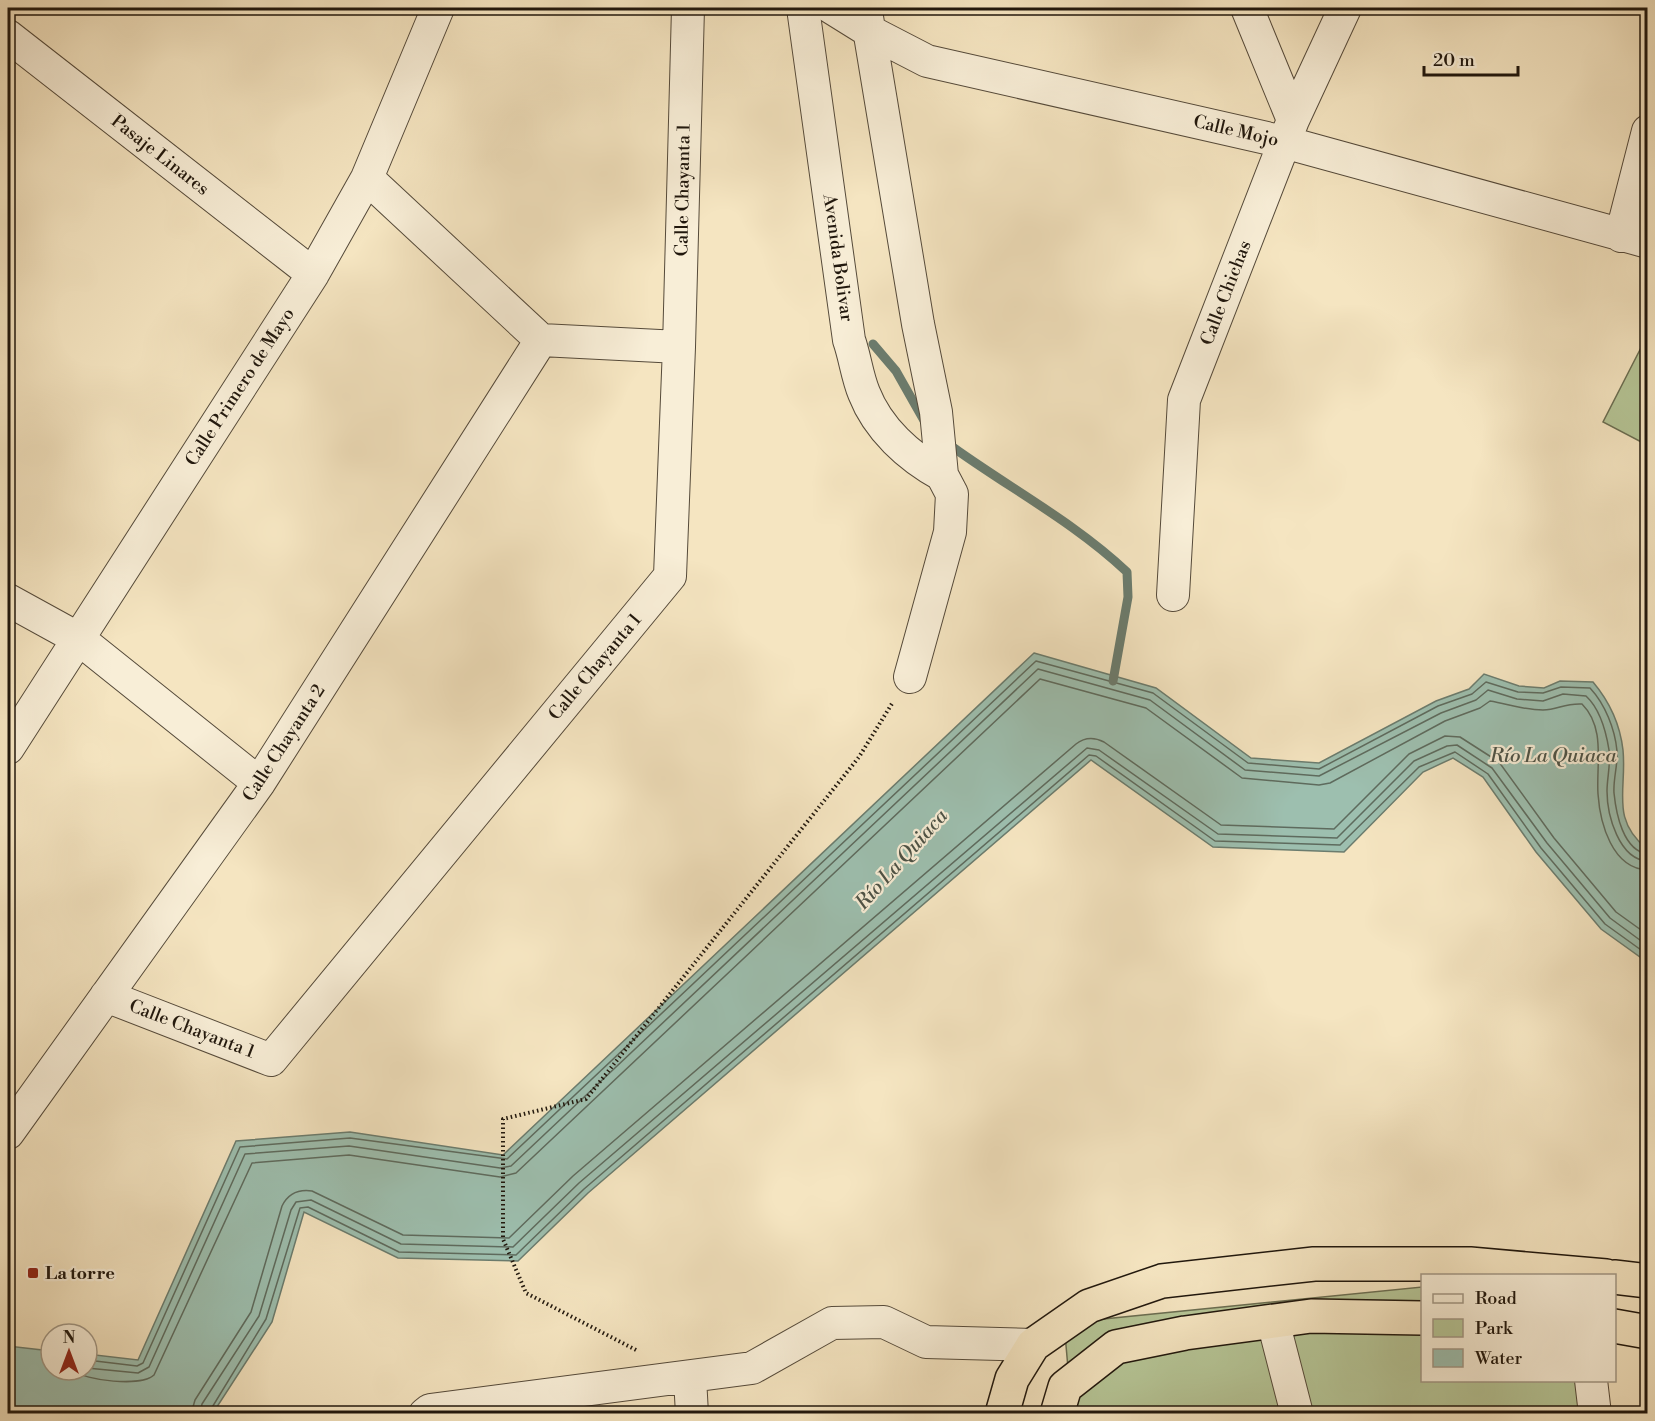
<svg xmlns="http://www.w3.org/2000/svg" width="1655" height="1421" font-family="'Libre Bodoni',serif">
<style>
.green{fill:#b6c697;stroke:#6b6e52;stroke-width:1.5}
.water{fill:#9dbfaf;stroke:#6b7c6e;stroke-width:1.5}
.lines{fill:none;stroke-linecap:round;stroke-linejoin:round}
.shore{stroke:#5e6b5e;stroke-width:1.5}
.stream{stroke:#6b7c6e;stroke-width:9}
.minor-casing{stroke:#554a3a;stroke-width:34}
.highway-casing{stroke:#20170d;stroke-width:36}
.path{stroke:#20170d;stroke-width:4;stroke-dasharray:1.5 3;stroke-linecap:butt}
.minor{stroke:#f8eed7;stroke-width:32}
.highway{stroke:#f5e5c1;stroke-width:33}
.poi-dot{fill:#8f2418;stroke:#f8eed7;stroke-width:2}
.labels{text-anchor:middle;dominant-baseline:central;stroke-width:4.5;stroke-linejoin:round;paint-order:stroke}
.street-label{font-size:18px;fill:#20170d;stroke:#f8eed7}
.poi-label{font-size:18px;font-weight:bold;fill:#20170d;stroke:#f8eed7;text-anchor:start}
.water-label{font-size:20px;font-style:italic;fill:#4c5246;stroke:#f8eed7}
</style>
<rect width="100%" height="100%" fill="#f5e5c1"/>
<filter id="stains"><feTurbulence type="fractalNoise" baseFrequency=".00333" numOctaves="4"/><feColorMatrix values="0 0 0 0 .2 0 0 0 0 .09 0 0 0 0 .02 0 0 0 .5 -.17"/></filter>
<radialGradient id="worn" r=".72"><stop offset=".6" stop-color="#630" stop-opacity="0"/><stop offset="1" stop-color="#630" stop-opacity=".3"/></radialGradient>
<path class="green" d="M1647,336L1648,445H1647L1603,422Z
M1422,1287V1380L1592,1381L1596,1413H1072L1064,1323Z"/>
<path class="water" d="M1034,653L1156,688L1251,758L1319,763L1436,701L1469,689L1484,674L1519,686L1544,688L1560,681L1593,682C1609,701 1620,724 1623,750C1627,790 1610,819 1647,849V962L1601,929L1536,852L1483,777L1453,758L1423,772L1344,852L1213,847L1091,760L588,1193L518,1261L398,1258L304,1212L272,1322L213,1413H8V1346L51,1351V1370H87V1354L138,1360L236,1141L350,1132L503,1155Z"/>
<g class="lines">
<path class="shore" d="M87,1360L137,1366L143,1363L240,1147L350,1138L507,1159L1036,661L1153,693L1248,763L1319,769L1438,706L1472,694L1486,682L1518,692L1543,693L1561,687L1590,688C1605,704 1615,729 1617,751C1618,765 1613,779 1614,793C1616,813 1623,851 1648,854
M87,1368L138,1373L149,1367L245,1154L349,1146L500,1168L511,1166L1038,669L1150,700L1245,770L1319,776L1441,713L1476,700L1488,690L1517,699L1543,701L1563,694L1586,696C1600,709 1606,731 1609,750C1611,763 1607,778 1607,791C1607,815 1619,860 1648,861
M72,1370C86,1381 141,1387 154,1375L252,1163L349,1155L500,1177L516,1173L1040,679L1146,708L1242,778L1319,785L1330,783L1445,721L1480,708L1490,701C1508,704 1524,710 1543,710C1558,710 1564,703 1582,704C1606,728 1596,765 1598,794C1600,823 1612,869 1648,870
M191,1414L195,1400L251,1312L282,1206C288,1194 298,1189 312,1191L403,1235L509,1238L573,1176L1076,744C1085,737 1094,737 1104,742L1221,825L1334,829L1409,754L1445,736L1460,737L1499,762L1554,838L1616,912L1648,935
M200,1414L202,1404L259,1316L291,1210L296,1202L311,1200L401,1244L513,1247L579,1183L1087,748L1099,750L1218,834L1337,838L1414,761L1447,746L1457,745L1492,768L1547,843L1610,918L1648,946
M208,1414L266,1319L300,1208L308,1207L399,1252L516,1255L584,1189L1089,755L1096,756L1215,841L1340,845L1419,767L1455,752L1488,774L1541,848L1605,924L1648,955"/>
<path class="stream" d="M873,344L896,371L926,424
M947,443C1007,487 1073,521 1127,572L1128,597L1113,681"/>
<defs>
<path id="minor" d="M803,8L849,340C855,357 857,376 864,393C878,429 909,457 942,475
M832,8L869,31L927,61L1284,142L1648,242
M1247,8L1293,120
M867,17L918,324L936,412L942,475L952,494L950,532L910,677
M8,36L313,274
M367,178L541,340L679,347
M1621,236L1648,131
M1173,595L1184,400L1293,120L1345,8
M8,600L79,639L259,783
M8,748L313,274L367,178L438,8
M106,996L271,1060L670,576L679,347L688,8
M8,1133L259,783L541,340
M1273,1321L1297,1414
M690,1378L692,1414
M1591,1380L1595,1414
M425,1414L430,1410L752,1368L832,1323L884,1322L926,1342L1033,1345"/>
<path id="highway" d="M1614,1277L1648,1281
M1614,1326L1648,1332
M1002,1414L1012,1379L1033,1345L1089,1306L1162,1281L1314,1264H1470L1606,1276
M1057,1414L1065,1387L1116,1347L1185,1333L1311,1316L1422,1318"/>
</defs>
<use href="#minor" class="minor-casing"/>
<use href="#highway" class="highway-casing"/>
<path class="path" d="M636,1350L526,1293L503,1239V1119L586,1099L859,757L893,702"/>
<use href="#minor" class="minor"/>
<use href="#highway" class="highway"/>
</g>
<rect class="poi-dot" x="27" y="1267" width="12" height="12" rx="3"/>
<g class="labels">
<g class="street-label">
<text transform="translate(1236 131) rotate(13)">Calle Mojo</text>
<text transform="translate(160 155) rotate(38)">Pasaje Linares</text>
<text transform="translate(683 190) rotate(-89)">Calle Chayanta 1</text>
<text transform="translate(838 258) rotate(82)">Avenida Bolivar</text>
<text transform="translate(1226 293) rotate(-69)">Calle Chichas</text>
<text transform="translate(240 387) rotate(-57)">Calle Primero de Mayo</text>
<text transform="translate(595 667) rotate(-50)">Calle Chayanta 1</text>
<text transform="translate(284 743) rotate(-57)">Calle Chayanta 2</text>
<text transform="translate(192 1029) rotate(21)">Calle Chayanta 1</text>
</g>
<g class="poi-label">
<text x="45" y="1273">La torre</text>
</g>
<g class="water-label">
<text x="1553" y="756">Río La Quiaca</text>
<text transform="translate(902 860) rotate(-48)">Río La Quiaca</text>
</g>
</g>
<rect width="1655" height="1421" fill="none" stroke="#f5e5c1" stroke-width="30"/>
<rect x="9" y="9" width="1637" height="1403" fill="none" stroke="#20170d" stroke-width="3"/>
<rect x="15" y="15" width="1625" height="1391" fill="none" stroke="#20170d" stroke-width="1.5"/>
<rect x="1421" y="1274" width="195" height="108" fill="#f8eed7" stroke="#a29886" stroke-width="1.5"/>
<rect x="1433" y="1294" width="30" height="9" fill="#f8eed7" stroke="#a29886" stroke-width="1.5"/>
<text x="1475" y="1304" font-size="18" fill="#20170d">Road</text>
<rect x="1433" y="1319" width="30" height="18" fill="#b6c697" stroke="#a29886" stroke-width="1.5"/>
<text x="1475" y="1334" font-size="18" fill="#20170d">Park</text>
<rect x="1433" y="1349" width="30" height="18" fill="#9dbfaf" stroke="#a29886" stroke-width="1.5"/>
<text x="1475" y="1364" font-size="18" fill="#20170d">Water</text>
<g transform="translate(69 1352)"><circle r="28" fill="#f8eed7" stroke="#a29886" stroke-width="1.5"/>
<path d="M0-4.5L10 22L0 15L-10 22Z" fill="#8f2418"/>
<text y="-9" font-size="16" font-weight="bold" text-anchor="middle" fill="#20170d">N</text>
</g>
<path d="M1424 66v9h94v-9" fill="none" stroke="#20170d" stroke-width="3"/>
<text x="1433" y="66" font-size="18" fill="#20170d" stroke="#f8eed7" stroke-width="4.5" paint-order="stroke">20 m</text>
<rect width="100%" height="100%" filter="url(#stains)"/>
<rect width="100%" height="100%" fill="url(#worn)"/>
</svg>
